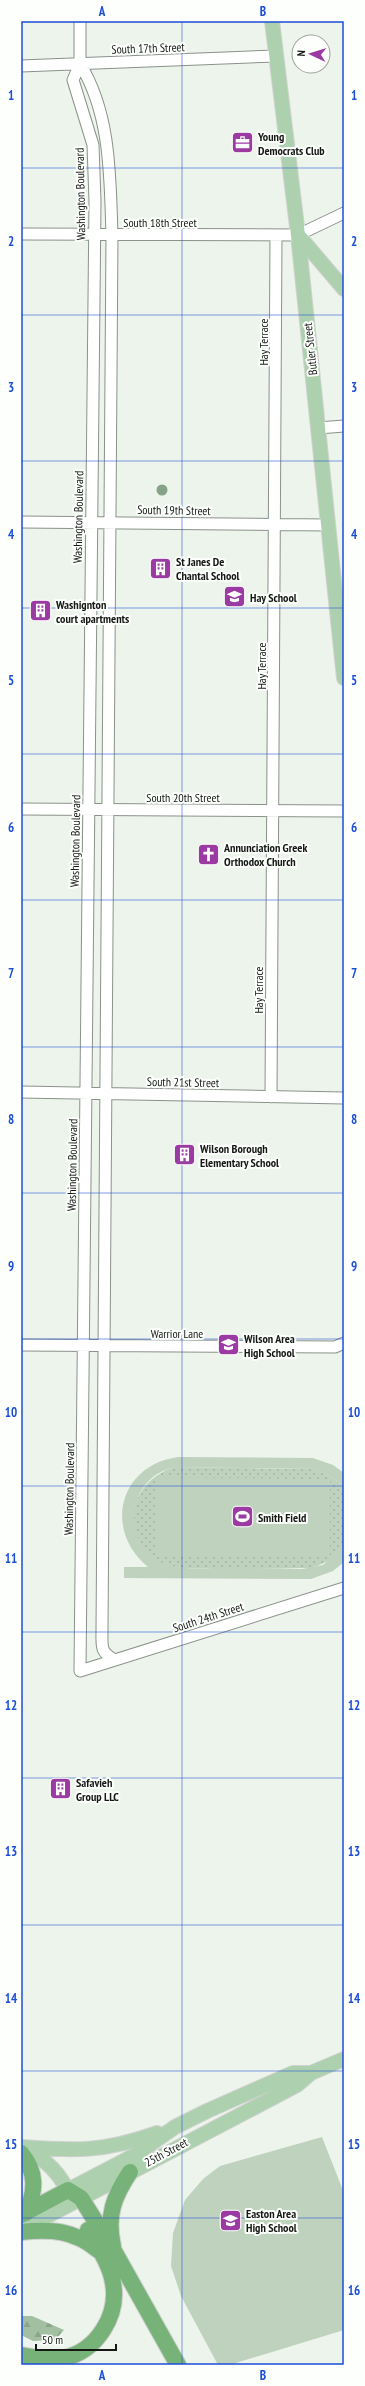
<svg xmlns="http://www.w3.org/2000/svg" width="365" height="2386" font-family="'PT Sans Narrow',sans-serif">
<style>
.grass{fill:url(#grass-dots)}
.forest{fill:url(#forest-firs)}
.pitch{fill:#bfd2be}
.water{fill:#87a387}
.lines{fill:none;stroke-linecap:round;stroke-linejoin:round}
.minor-casing{stroke:#8a928a;stroke-width:13}
.major-casing{stroke:#d0d1d0;stroke-width:16}
.highway-casing{stroke:#d0d1d0;stroke-width:18}
.minor{stroke:#fff;stroke-width:11}
.major{stroke:#add1ae;stroke-width:14}
.highway{stroke:#77b378;stroke-width:16}
.grid{fill:none;stroke:#1d4ed8;stroke-width:1;stroke-opacity:0.55}
.labels{text-anchor:middle;dominant-baseline:central;stroke-width:4;stroke-linejoin:round;paint-order:stroke}
.street-label{font-size:12px;fill:#151815;stroke:#fdfffd}
.poi-label{font-size:12px;font-weight:bold;fill:#151815;stroke:#fdfffd;text-anchor:start}
.neatline{fill:none;stroke:#1d4ed8;stroke-width:1.5}
.grid-label{font-size:13px;text-anchor:middle;font-weight:bold;fill:#1d4ed8}
</style>
<defs>
<pattern id="grass-dots" width="8" height="8" patternUnits="userSpaceOnUse"><rect width="8" height="8" fill="#bfd2be"/><path d="M2 2h.1M6 6h.1" fill="none" stroke="#a3b4a2" stroke-width="1.8" stroke-linecap="round"/></pattern>
<pattern id="forest-firs" width="22" height="20" patternUnits="userSpaceOnUse"><rect width="22" height="20" fill="#a2bfa2"/><path d="M5 1l3.5 6h-7zM16 11l3.5 6h-7z" fill="#8ba38b"/></pattern>
</defs>
<rect width="100%" height="100%" fill="#ecf4eb"/>
<path class="grass" d="M175,1467L315,1469L335,1479L344,1489V1547L331,1560L312,1568H182C121,1563 116,1485 175,1467Z"/>
<path class="forest" d="M21,2316H32L64,2330L55,2340L33,2341L21,2335Z"/>
<path class="pitch" d="M178,1457L313,1458L333,1465L344,1473V1489L335,1479L315,1469L180,1467C129,1470 117,1542 163,1563C178,1570 197,1568 214,1568C243,1568 272,1568 302,1569L323,1565L344,1547V1562L333,1571L311,1579L124,1578V1567H148C103,1530 119,1465 178,1457Z
M156,1477L330,1479V1557L155,1556Z
M322,2137L344,2193V2330L229,2365H218L181,2296L171,2266L173,2233L185,2200L203,2179L220,2166Z"/>
<path class="water" d="M156.5 490a5.5 5.5 0 1 1 11 0a5.5 5.5 0 1 1-11 0Z"/>
<g class="lines">
<defs>
<path id="minor" d="M80,21V64L73,80L93,145L95,201L80,1671L344,1588
M80,64C111,114 110,177 112,235L102,1631C102,1647 100,1652 115,1660
M21,66L276,56
M21,234L298,235L344,213
M318,428L344,426
M21,522L328,525
M21,809L344,811
M21,1092L344,1098
M271,1097L276,235
M21,1345L335,1347L344,1343"/>
<path id="major" d="M272,21L298,235L344,678
M298,235L344,289
M21,2147C77,2151 104,2152 157,2133
M25,2150C47,2159 62,2176 71,2198
M68,2190L135,2155L175,2127L207,2111L293,2073H311
M21,2230L297,2085L311,2073L344,2059"/>
<path id="highway" d="M21,2153C37,2172 36,2191 26,2213
M21,2215L68,2190L81,2198L114,2251L178,2365
M21,2232C51,2229 74,2230 98,2250
M113,2246C106,2216 114,2196 130,2172
M21,2355C35,2358 50,2360 64,2358C97,2351 119,2315 113,2283C110,2264 98,2247 88,2230"/>
</defs>
<use href="#minor" class="minor-casing"/>
<use href="#major" class="major-casing"/>
<use href="#highway" class="highway-casing"/>
<use href="#minor" class="minor"/>
<use href="#major" class="major"/>
<use href="#highway" class="highway"/>
</g>
<path class="grid" d="M182,21V2365M21,168H344M21,315H344M21,461H344M21,608H344M21,754H344M21,900H344M21,1047H344M21,1193H344M21,1339H344M21,1486H344M21,1632H344M21,1778H344M21,1925H344M21,2071H344M21,2218H344"/>
<defs>
<symbol id="office-square" viewBox="-11 -11 22 22"><rect x="-9" y="-9" width="18" height="18" rx="4" fill="#9a3aa2" stroke="#fdfffd"/><path d="M-6-3h4V-5.5h4V-3h4V5H-6ZM-1-4.5V-3h2v-1.5ZM-6 0V1H6V0Z" fill="#fff"/></symbol>
<symbol id="building-square" viewBox="-11 -11 22 22"><rect x="-9" y="-9" width="18" height="18" rx="4" fill="#9a3aa2" stroke="#fdfffd"/><path d="M-4-6H4V6H1V3H-1V6H-4ZM-2.5-4.3h1.7v1.8h-1.7ZM.8-4.3h1.7v1.8H.8ZM-2.5-1h1.7V.8h-1.7ZM.8-1h1.7V.8H.8Z" fill="#fff"/></symbol>
<symbol id="school-square" viewBox="-11 -11 22 22"><rect x="-9" y="-9" width="18" height="18" rx="4" fill="#9a3aa2" stroke="#fdfffd"/><path d="M0-5L7-2L0 1L-7-2ZM-4 1L0 2.5L4 1V4Q0 6-4 4Z" fill="#fff"/></symbol>
<symbol id="church-square" viewBox="-11 -11 22 22"><rect x="-9" y="-9" width="18" height="18" rx="4" fill="#9a3aa2" stroke="#fdfffd"/><path d="M-1.2-6h2.4v3.5h3.3v2.4h-3.3V6h-2.4V-.1h-3.3v-2.4h3.3Z" fill="#fff"/></symbol>
<symbol id="stadium-square" viewBox="-11 -11 22 22"><rect x="-9" y="-9" width="18" height="18" rx="4" fill="#9a3aa2" stroke="#fdfffd"/><path d="M0-5a6.5 5 0 1 0 0 10a6.5 5 0 1 0 0-10ZM-3.5-1.8h7v3.6h-7Z" fill="#fff"/></symbol>
</defs>
<g fill-rule="evenodd">
<use href="#office-square" x="230" y="130" width="25" height="25"/>
<use href="#building-square" x="148" y="556" width="25" height="25"/>
<use href="#school-square" x="222" y="584" width="25" height="25"/>
<use href="#building-square" x="28" y="598" width="25" height="25"/>
<use href="#church-square" x="196" y="842" width="25" height="25"/>
<use href="#building-square" x="172" y="1142" width="25" height="25"/>
<use href="#school-square" x="216" y="1332" width="25" height="25"/>
<use href="#stadium-square" x="230" y="1504" width="25" height="25"/>
<use href="#building-square" x="48" y="1776" width="25" height="25"/>
<use href="#school-square" x="218" y="2208" width="25" height="25"/>
</g>
<g class="labels">
<g class="street-label">
<text transform="translate(148 48) rotate(-2)">South 17th Street</text>
<text transform="translate(80 194) rotate(-91)">Washington Boulevard</text>
<text x="160" y="222">South 18th Street</text>
<text transform="translate(263 342) rotate(-90)">Hay Terrace</text>
<text transform="translate(310 349) rotate(-96)">Butler Street</text>
<text transform="translate(174 510) rotate(1)">South 19th Street</text>
<text transform="translate(78 517) rotate(-89)">Washington Boulevard</text>
<text transform="translate(261 666) rotate(-90)">Hay Terrace</text>
<text x="183" y="797">South 20th Street</text>
<text transform="translate(75 841) rotate(-89)">Washington Boulevard</text>
<text transform="translate(258 990) rotate(-90)">Hay Terrace</text>
<text transform="translate(183 1082) rotate(1)">South 21st Street</text>
<text transform="translate(72 1165) rotate(-89)">Washington Boulevard</text>
<text x="177" y="1333">Warrior Lane</text>
<text transform="translate(69 1489) rotate(-89)">Washington Boulevard</text>
<text transform="translate(208 1617) rotate(-18)">South 24th Street</text>
<text transform="translate(166 2152) rotate(-28)">25th Street</text>
</g>
<g class="poi-label">
<text x="258" y="136">Young<tspan x="258" dy="14">Democrats Club</tspan></text>
<text x="176" y="561">St Janes De<tspan x="176" dy="14">Chantal School</tspan></text>
<text x="250" y="597">Hay School</text>
<text x="56" y="604">Washignton<tspan x="56" dy="14">court apartments</tspan></text>
<text x="224" y="847">Annunciation Greek<tspan x="224" dy="14">Orthodox Church</tspan></text>
<text x="200" y="1148">Wilson Borough<tspan x="200" dy="14">Elementary School</tspan></text>
<text x="244" y="1338">Wilson Area<tspan x="244" dy="14">High School</tspan></text>
<text x="258" y="1517">Smith Field</text>
<text x="76" y="1782">Safavieh<tspan x="76" dy="14">Group LLC</tspan></text>
<text x="246" y="2213">Easton Area<tspan x="246" dy="14">High School</tspan></text>
</g>
</g>
<rect width="365" height="2386" fill="none" stroke="#fdfffd" stroke-width="44"/>
<g transform="translate(311 54) rotate(274)"><circle r="19" fill="#fdfffd" stroke="#a0a3a0"/>
<path d="M0-3L7 15L0 10L-7 15Z" fill="#9a3aa2"/>
<text y="-6" font-size="11" font-weight="bold" text-anchor="middle" fill="#151815">N</text>
</g>
<path d="M36 2344v6h80v-6" fill="none" stroke="#151815" stroke-width="2"/>
<text x="42" y="2344" font-size="12" fill="#151815" stroke="#fdfffd" stroke-width="3" paint-order="stroke">50 m</text>
<rect x="22" y="22" width="321" height="2342" class="neatline"/>
<g class="grid-label">
<text x="102" y="16">A</text>
<text x="263" y="16">B</text>
<text x="11" y="100">1</text>
<text x="354" y="100">1</text>
<text x="11" y="246">2</text>
<text x="354" y="246">2</text>
<text x="11" y="392">3</text>
<text x="354" y="392">3</text>
<text x="11" y="539">4</text>
<text x="354" y="539">4</text>
<text x="11" y="685">5</text>
<text x="354" y="685">5</text>
<text x="11" y="832">6</text>
<text x="354" y="832">6</text>
<text x="11" y="978">7</text>
<text x="354" y="978">7</text>
<text x="11" y="1124">8</text>
<text x="354" y="1124">8</text>
<text x="11" y="1271">9</text>
<text x="354" y="1271">9</text>
<text x="11" y="1417">10</text>
<text x="354" y="1417">10</text>
<text x="11" y="1563">11</text>
<text x="354" y="1563">11</text>
<text x="11" y="1710">12</text>
<text x="354" y="1710">12</text>
<text x="11" y="1856">13</text>
<text x="354" y="1856">13</text>
<text x="11" y="2003">14</text>
<text x="354" y="2003">14</text>
<text x="11" y="2149">15</text>
<text x="354" y="2149">15</text>
<text x="11" y="2295">16</text>
<text x="354" y="2295">16</text>
<text x="102" y="2380">A</text>
<text x="263" y="2380">B</text>
</g>
</svg>
